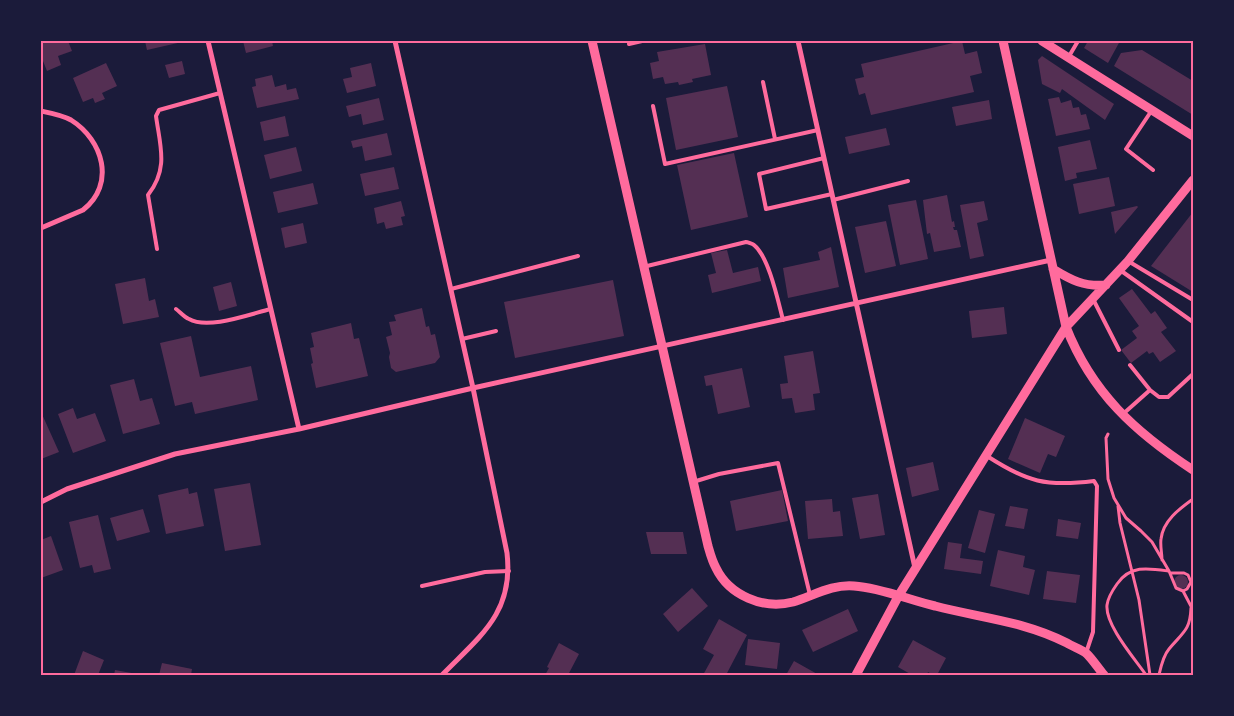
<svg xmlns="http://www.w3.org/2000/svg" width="1234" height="716" font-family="'Crimson Pro',serif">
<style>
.building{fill:#542f53}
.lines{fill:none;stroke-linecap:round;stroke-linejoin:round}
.path{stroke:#ff6b9d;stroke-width:3}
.service{stroke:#ff6b9d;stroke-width:4}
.minor{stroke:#ff6b9d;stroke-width:5}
.tertiary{stroke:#ff6b9d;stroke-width:9}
.neatline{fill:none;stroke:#ff6b9d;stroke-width:2}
</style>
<rect width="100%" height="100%" fill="#1b1b3a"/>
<path class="building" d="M41,41H68L72,51L58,56L61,65L47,71L41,56Z
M145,41H182V42L147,50Z
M243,41H272L273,46L246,53Z
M962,41L965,54L977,51L982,73L970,76L974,92L871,115L865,93L859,95L855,79L864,77L861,64Z
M1088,41H1120L1108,63L1084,48Z
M705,44L711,75L692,79L693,82L679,85L678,82L665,84L663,77L653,79L650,63L659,61L657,52Z
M1142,50L1193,81V115L1114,66L1121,53Z
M1042,56L1114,104L1105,120L1062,89L1060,93L1042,84L1038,60Z
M182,61L185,74L169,78L165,65Z
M106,63L117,86L102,93L105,99L95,103L93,98L83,102L73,78Z
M371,63L376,86L347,93L343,79L352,77L350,68Z
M272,75L275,87L286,84L287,90L296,88L299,99L257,108L252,87L256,86L255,79Z
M727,86L738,137L676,150L666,98Z
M1059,97L1061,103L1071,100L1073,108L1079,107L1081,115L1086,114L1090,129L1056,136L1048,99Z
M379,98L384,120L363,125L361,114L349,117L346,106Z
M989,100L992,119L956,126L952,107Z
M285,116L289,136L264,141L260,122Z
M886,128L890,145L849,154L845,137Z
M387,133L392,155L365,161L362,146L353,148L351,141Z
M1090,140L1097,169L1076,173L1077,178L1065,181L1058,147Z
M296,147L302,171L270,179L264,155Z
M734,153L748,217L691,230L677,165Z
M394,167L399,189L365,196L360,174Z
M1109,177L1115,206L1079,214L1073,184Z
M313,183L318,204L278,213L273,192Z
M947,195L952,222L954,221L955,227H953L954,230H957L961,247L934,252L930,233L927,234L923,200Z
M916,200L928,259L900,265L888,205Z
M401,201L405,216L401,217L403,225L386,229L384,222L377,224L374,208Z
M984,201L988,220L977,223L984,256L970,259L960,205Z
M1137,206L1138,207L1115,234L1111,212Z
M1193,212V292L1151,266Z
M886,221L896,266L865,273L855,227Z
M303,223L307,243L285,248L281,228Z
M831,247L839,287L788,298L783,268L820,260L818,252Z
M727,250L733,273L758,267L761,281L712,293L708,275L716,273L711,253Z
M145,278L149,301L155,299L159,317L123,324L115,284Z
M613,280L624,336L515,358L504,302Z
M231,282L237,306L219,311L213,287Z
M1132,289L1151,314L1155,311L1167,328L1161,332L1176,351L1160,362L1153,352L1149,354L1147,351L1131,363L1121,350L1137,338L1132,331L1139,326L1119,298Z
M1004,307L1007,334L972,338L969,311Z
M422,308L426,327L429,326L431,335L435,334L440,357L435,363L396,372L391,368L389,357L390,353L386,337L392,335L389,322L396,321L394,315Z
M351,323L354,339L359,338L368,376L316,388L311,364L313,363L310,348L314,347L311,333Z
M191,336L200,377L251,366L258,400L195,414L192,402L175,406L160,343Z
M813,351L820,393L813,394L815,410L795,413L792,398L782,399L780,384L788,383L784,356Z
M742,368L750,407L718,414L712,385L706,386L704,376Z
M134,379L140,401L152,398L160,424L123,434L110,385Z
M73,408L77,419L95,413L106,441L73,453L58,414Z
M41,412L59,452L41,459Z
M1025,418L1065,436L1056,457L1048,454L1040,473L1008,459Z
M933,462L939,490L912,497L906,468Z
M250,483L261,545L225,551L214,489Z
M188,488L189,494L197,492L204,526L166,534L158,495Z
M782,490L788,521L736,531L730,501Z
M878,494L885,535L860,539L852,498Z
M832,499L833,512L840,511L843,536L808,539L805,501Z
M1010,506L1028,509L1024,529L1005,526Z
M143,509L150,532L117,541L110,518Z
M979,510L995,514L985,553L968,548Z
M98,515L111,569L94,573L92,565L80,568L69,522Z
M1058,519L1081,523L1078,539L1056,536Z
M646,532H683L687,554H651Z
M51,536L63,570L41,578V540Z
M948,542L962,544L960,558L983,561L981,574L944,569Z
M998,550L1025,556L1023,567L1035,570L1029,595L990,586Z
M1047,571L1080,575L1076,603L1043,599Z
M1174 582a7 7 0 1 1 14 0a7 7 0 1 1-14 0Z
M692,588L708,606L678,632L663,614Z
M848,609L858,631L813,652L802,630Z
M719,619L747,635L726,675H703L714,655L703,649Z
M748,639L780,643L777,669L745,665Z
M913,640L946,658L937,675H933L928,672L927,675H912L898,667Z
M559,643L579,654L568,675H545L549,668L547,667Z
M83,651L104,660L98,675H74Z
M794,661L819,675H786Z
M162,663L192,669L191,675H159Z
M115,670L137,674V675H114Z"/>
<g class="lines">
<path class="path" d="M1108,434L1106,438L1108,479L1114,498L1126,518L1141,531L1152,542L1169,571L1176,588L1183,591L1193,610
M1118,506L1120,523L1139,600L1150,675
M1162,560C1162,553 1160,546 1161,539C1163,521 1179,509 1193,499
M1170,573H1184L1188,575L1191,582L1187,589L1183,591
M1146,675C1135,659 1105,625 1107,605C1108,597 1112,591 1117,584C1130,565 1148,568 1168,571
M1159,675C1161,666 1163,656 1169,649C1183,632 1190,631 1191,608"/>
<path class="service" d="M841,41H856
M629,44L642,41
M1068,58L1078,41
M763,82L775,139
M653,106L665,164L818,130
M1152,110L1126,149L1153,170
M824,158L759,174L766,209L832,194
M833,200L908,181
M157,249L148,195C169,168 160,146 156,116L159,110L220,93
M1128,261L1193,300
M643,267L746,242C747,242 753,244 754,245C769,257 778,301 783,320
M1120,270L1193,322
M451,289L578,256
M1093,299L1119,350
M176,309C180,312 184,317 189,319C208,330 250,314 271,309
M462,339L496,331
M1130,365L1150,390
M1123,414L1150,390L1159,397H1168L1193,374
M987,456C1027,482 1046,487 1094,481L1097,486L1093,632L1086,653
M693,482L719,474L778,463L810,595
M422,586L485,572L509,571"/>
<path class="minor" d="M208,41L299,429
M395,41L473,388L507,553C514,613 480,636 442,675
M798,41L915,568
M41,111C51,113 62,115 71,120C103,140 116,184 83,210L41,228
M41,502L67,489L175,454L299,429L473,388L1051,260"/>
<path class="tertiary" d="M592,41L708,546C710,553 712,561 716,568C729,595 763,610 793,602C813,596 832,584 854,586C882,588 909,600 935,606C981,618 1024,621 1067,643C1073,647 1082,649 1087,654C1093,660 1098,668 1104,675
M1003,41L1066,327C1092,393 1135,432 1193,470
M1042,41L1193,136
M1053,269C1071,280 1084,287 1106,285
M856,675L899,595L1066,327L1128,261L1193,180"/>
</g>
<rect width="1234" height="716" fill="none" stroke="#1b1b3a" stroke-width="85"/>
<rect x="42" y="42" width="1150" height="632" class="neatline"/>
</svg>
